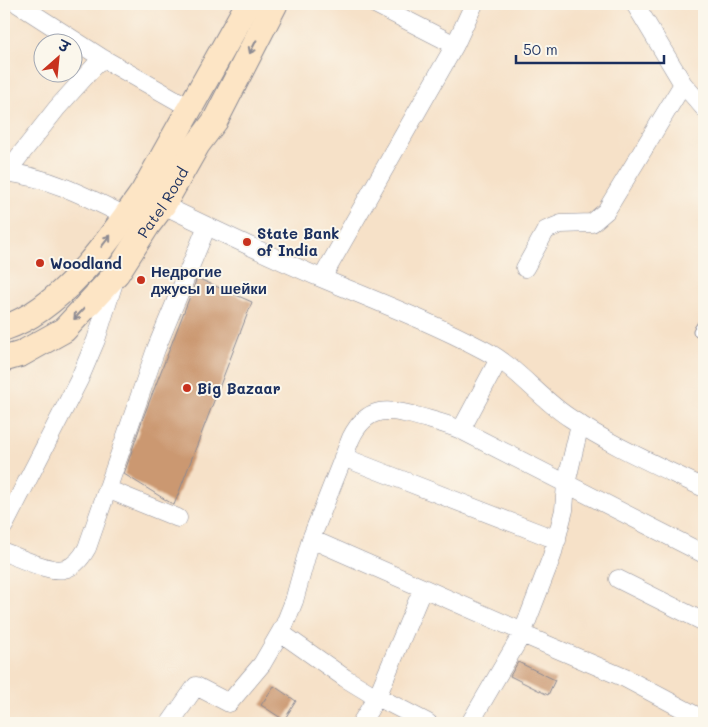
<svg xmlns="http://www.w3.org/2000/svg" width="708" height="727" font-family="Mali,'Playpen Sans Deva',sans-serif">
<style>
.building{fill:#cb9871}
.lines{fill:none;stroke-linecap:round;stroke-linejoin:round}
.lane-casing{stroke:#888893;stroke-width:11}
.street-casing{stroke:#888893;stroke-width:19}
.secondary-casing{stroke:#888893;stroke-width:27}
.lane{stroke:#fff;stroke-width:9}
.street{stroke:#fff;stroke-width:18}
.secondary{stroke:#fde5c5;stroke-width:25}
.oneway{stroke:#8c8a92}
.poi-dot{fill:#c8321e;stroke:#fbf7ec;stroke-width:2}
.labels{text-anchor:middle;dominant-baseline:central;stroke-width:4;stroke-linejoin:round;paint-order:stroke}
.street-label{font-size:15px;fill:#1b2f5e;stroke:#fbf7ec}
.poi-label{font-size:15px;font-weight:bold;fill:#1b2f5e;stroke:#fbf7ec;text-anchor:start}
</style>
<rect width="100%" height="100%" fill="#fbf7ec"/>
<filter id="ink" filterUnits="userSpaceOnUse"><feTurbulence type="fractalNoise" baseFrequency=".02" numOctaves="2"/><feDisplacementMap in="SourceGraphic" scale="10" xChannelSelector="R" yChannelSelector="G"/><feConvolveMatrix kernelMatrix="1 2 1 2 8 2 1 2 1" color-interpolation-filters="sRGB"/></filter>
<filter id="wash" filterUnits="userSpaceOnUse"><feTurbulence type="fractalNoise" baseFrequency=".0096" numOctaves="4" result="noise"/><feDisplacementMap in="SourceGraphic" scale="20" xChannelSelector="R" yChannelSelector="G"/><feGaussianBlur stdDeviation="1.12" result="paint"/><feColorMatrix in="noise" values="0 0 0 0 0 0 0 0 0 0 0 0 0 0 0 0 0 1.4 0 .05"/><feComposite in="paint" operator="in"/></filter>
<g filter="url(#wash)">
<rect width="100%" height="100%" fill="#f6e1c8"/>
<g id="blocks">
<path class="building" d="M197,278L252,302L174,505L124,474L143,418Z
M518,662L555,680L548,695L510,676Z
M274,686L296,701L284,720L261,705Z"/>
</g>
</g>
<g filter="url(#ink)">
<use href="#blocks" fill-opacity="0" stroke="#888893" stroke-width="1"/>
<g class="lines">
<defs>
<path id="lane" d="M698,331L704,322"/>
<path id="street" d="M18,4L102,58L190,108
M375,4L455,45
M635,4L683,84L704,108
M4,172C52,177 93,200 136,221
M6,173L57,108L102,58
M163,205C215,230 267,255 321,278C376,301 431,322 484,350C517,367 539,398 570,418C612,446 659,466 704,488
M525,268L546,230L561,224L592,223L606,211L683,84
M322,278L455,45L474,4
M461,430L499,359
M343,457L557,540
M107,489L178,518
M4,526L79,380L96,340L115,279
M311,539L523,632
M4,552C18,557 50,573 64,569C75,567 82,557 87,548L156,349L207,226
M618,579L704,622
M281,633L345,678L368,692L428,723
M522,634L625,678L704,720
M170,723L196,686L229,703L262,664L284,626L294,601L311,539L351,438C367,405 389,408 420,417C434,421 447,424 461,430L704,554
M361,723L377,697L423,588
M470,723L522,634L552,556L564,510L566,484L580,424"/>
<g id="secondary">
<path d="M4,328C62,309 109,240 143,192L248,4"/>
<path id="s1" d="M4,359L21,354L64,330L117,273L147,226L163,205L197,145L215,121L275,4"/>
</g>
</defs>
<use href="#lane" class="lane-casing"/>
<use href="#street" class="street-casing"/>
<use href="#secondary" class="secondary-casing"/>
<use href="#lane" class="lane"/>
<use href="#street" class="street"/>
<use href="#secondary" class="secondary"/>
</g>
<defs><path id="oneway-shaft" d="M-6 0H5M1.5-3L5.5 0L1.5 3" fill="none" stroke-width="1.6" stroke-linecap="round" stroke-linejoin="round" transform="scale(1.25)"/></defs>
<g class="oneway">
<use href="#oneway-shaft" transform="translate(253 47) rotate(117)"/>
<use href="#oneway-shaft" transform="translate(106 241) rotate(-52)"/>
<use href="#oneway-shaft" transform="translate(79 314) rotate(133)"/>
</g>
</g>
<g class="poi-dot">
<circle cx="247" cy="242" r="5"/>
<circle cx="40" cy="263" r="5"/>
<circle cx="141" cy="280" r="5"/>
<circle cx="187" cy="388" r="5"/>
</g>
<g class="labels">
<g class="street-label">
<text stroke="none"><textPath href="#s1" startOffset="229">Patel Road</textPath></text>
</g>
<g class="poi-label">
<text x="257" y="233">State Bank<tspan x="257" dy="17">of India</tspan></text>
<text x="50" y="263">Woodland</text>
<text x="151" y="271">Недрогие<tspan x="151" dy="17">джусы и шейки</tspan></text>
<text x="197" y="388">Big Bazaar</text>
</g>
</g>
<rect width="708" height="727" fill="none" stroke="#fbf7ec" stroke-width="20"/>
<g transform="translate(58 58) rotate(27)"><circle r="24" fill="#fbf7ec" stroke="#a1a7b3"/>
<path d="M0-4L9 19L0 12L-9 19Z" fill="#c8321e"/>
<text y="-8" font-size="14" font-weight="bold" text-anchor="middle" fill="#1b2f5e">उ</text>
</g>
<path d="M516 55v8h148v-8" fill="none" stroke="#1b2f5e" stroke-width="2.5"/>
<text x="523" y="55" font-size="15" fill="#1b2f5e" stroke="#fbf7ec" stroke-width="4" paint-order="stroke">50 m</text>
</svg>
